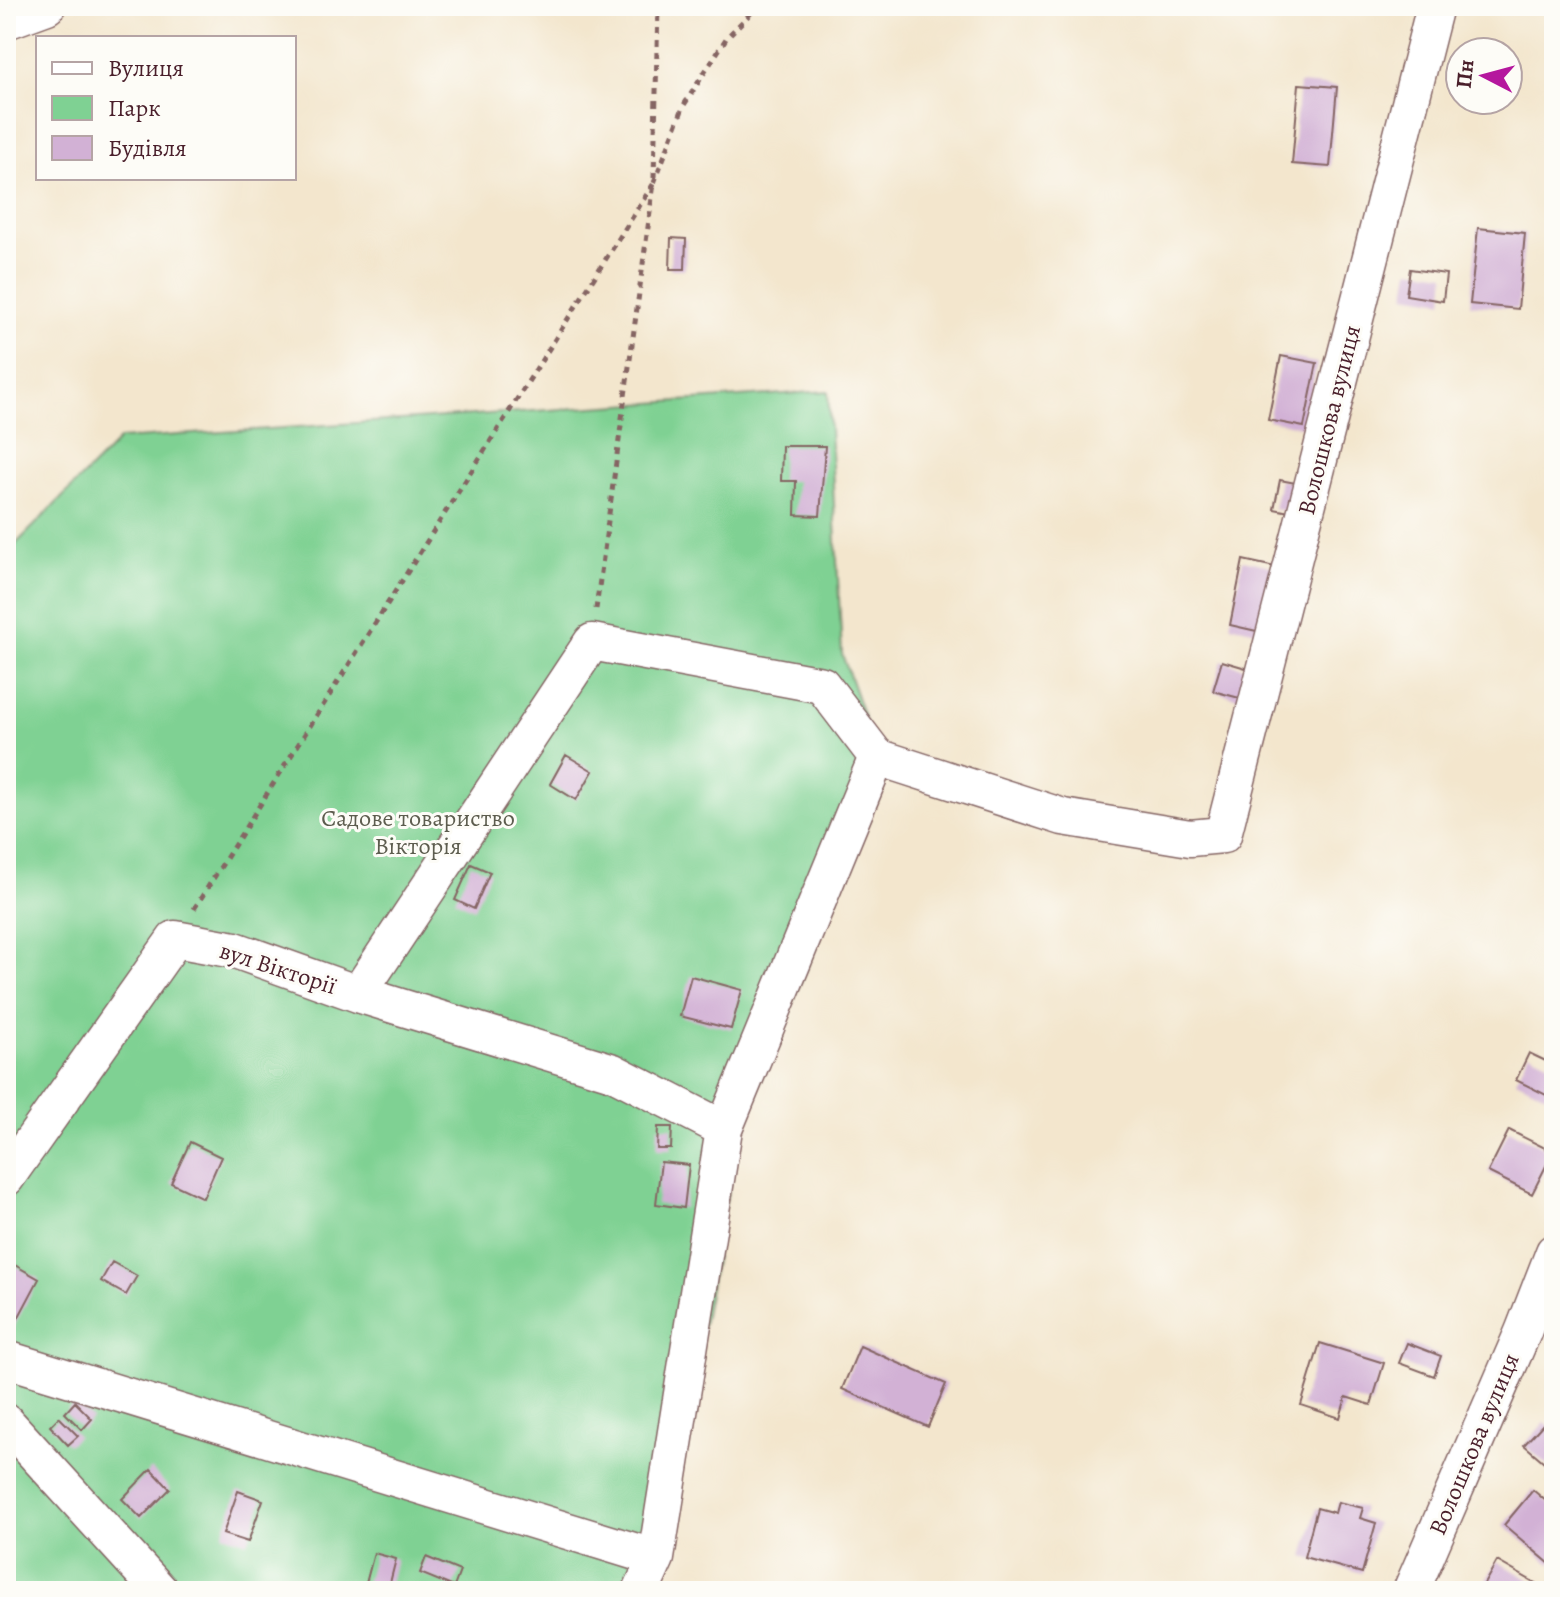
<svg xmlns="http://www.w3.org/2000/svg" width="1560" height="1597" font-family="Alegreya,serif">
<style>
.green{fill:#7fd193;stroke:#64785f;stroke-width:2}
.building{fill:#d2b1d5}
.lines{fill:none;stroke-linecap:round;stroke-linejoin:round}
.minor-casing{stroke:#856564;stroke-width:39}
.path{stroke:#856564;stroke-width:5;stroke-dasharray:6 6;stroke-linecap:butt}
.minor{stroke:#fff;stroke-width:36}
.labels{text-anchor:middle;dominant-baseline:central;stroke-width:6;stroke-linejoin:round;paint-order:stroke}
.street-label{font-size:24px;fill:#4a1f2b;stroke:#fdfcf7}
.park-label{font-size:24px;fill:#5d5d4f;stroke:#fdfcf7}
</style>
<rect width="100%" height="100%" fill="#fdfcf7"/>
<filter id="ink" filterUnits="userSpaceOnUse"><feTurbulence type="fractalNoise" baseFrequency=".0125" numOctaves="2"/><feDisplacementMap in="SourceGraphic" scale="16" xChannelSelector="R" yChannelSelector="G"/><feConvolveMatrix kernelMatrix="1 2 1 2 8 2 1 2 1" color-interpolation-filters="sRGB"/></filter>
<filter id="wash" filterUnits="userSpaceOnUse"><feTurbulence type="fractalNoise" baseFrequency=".006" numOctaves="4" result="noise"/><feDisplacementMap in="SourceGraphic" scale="32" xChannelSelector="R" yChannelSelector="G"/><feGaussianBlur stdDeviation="1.8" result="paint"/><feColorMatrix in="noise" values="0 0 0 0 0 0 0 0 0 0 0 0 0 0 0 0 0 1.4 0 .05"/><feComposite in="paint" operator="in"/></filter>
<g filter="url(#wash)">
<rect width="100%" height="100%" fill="#f3e6cd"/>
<path class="green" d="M828,391L842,654L885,777L738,1135L654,1591H6V554L120,439Z"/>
<g id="blocks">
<path class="building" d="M1299,84L1337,87L1330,167L1292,164Z
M1478,228L1525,233L1518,309L1470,304Z
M671,238L686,239L685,269H670Z
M1410,269L1446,274L1443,301L1406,295Z
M1281,356L1317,363L1304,427L1268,420Z
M782,446H825L820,516L795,515L796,481H781Z
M1280,480L1306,485L1300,514L1274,509Z
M1243,560L1275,567L1261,632L1230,625Z
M1222,661L1256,671L1247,700L1213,691Z
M566,755L593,771L576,800L550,784Z
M471,864L490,872L474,909L455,900Z
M691,976L742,990L731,1029L680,1016Z
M1529,1053L1554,1065V1099L1516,1080Z
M658,1127H672L671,1149H657Z
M1509,1130L1553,1152L1532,1194L1488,1172Z
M190,1142L221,1157L203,1198L171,1183Z
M661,1162L689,1165L684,1208L656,1204Z
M6,1260L39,1279L6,1341Z
M112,1262L137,1276L126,1295L101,1281Z
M1320,1343L1384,1363L1371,1405L1346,1397L1340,1418L1301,1405Z
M1407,1343L1441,1356L1434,1376L1399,1363Z
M860,1346L946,1384L928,1427L842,1389Z
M75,1402L92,1419L82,1430L65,1413Z
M59,1417L78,1436L68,1445L50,1426Z
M1545,1422L1554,1430V1462L1550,1467L1524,1445Z
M151,1469L170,1489L141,1518L122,1499Z
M1533,1490L1554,1508V1559L1550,1564L1504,1525Z
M238,1491L263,1500L248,1542L223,1534Z
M1338,1502L1363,1508L1360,1518L1376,1523L1362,1573L1304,1557L1317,1508L1335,1513Z
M374,1553L396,1559L388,1591H364Z
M426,1557L460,1571L454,1587L420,1573Z
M1497,1561L1542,1587L1540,1591H1480Z"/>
</g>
</g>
<g filter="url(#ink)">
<use href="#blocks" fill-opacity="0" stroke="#856564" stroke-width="2"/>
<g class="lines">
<defs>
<path id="minor" d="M6,21L47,6
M358,994L592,642L822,685L877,757
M724,1129L877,757L1063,817L1190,838L1223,835L1435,6
M6,1178L175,939L235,950L358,994L613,1072L724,1129L656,1558L641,1591
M6,1359L656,1558
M6,1422L160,1591
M1411,1591L1523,1332L1554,1252"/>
</defs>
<use href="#minor" class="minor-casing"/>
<path class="path" d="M654,178L658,6
M654,183L684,105L727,37L758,6
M194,909L654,183L596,609"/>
<use href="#minor" class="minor"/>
</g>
</g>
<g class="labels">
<g class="street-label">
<text transform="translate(1329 420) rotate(-76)">Волошкова вулиця</text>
<text transform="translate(278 968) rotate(18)">вул Вікторії</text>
<text transform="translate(1474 1444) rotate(-67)">Волошкова вулиця</text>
</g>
<g class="park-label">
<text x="418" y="818">Садове товариство<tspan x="418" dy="28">Вікторія</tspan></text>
</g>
</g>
<rect width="1560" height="1597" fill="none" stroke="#fdfcf7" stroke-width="32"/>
<rect x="36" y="36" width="260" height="144" fill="#fdfcf7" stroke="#b5a4a5" stroke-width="2"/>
<rect x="52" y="62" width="40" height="12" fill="#ffffff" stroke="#b5a4a5" stroke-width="2"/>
<text x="108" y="76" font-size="24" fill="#4a1f2b">Вулиця</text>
<rect x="52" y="96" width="40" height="24" fill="#7fd193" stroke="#b5a4a5" stroke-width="2"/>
<text x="108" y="116" font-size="24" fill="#4a1f2b">Парк</text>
<rect x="52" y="136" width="40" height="24" fill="#d2b1d5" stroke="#b5a4a5" stroke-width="2"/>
<text x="108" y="156" font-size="24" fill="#4a1f2b">Будівля</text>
<g transform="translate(1484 76) rotate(276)"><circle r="38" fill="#fdfcf7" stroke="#b5a4a5" stroke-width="2"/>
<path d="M0-6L14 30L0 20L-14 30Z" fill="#b5179e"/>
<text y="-12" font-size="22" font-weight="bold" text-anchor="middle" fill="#4a1f2b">Пн</text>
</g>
</svg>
